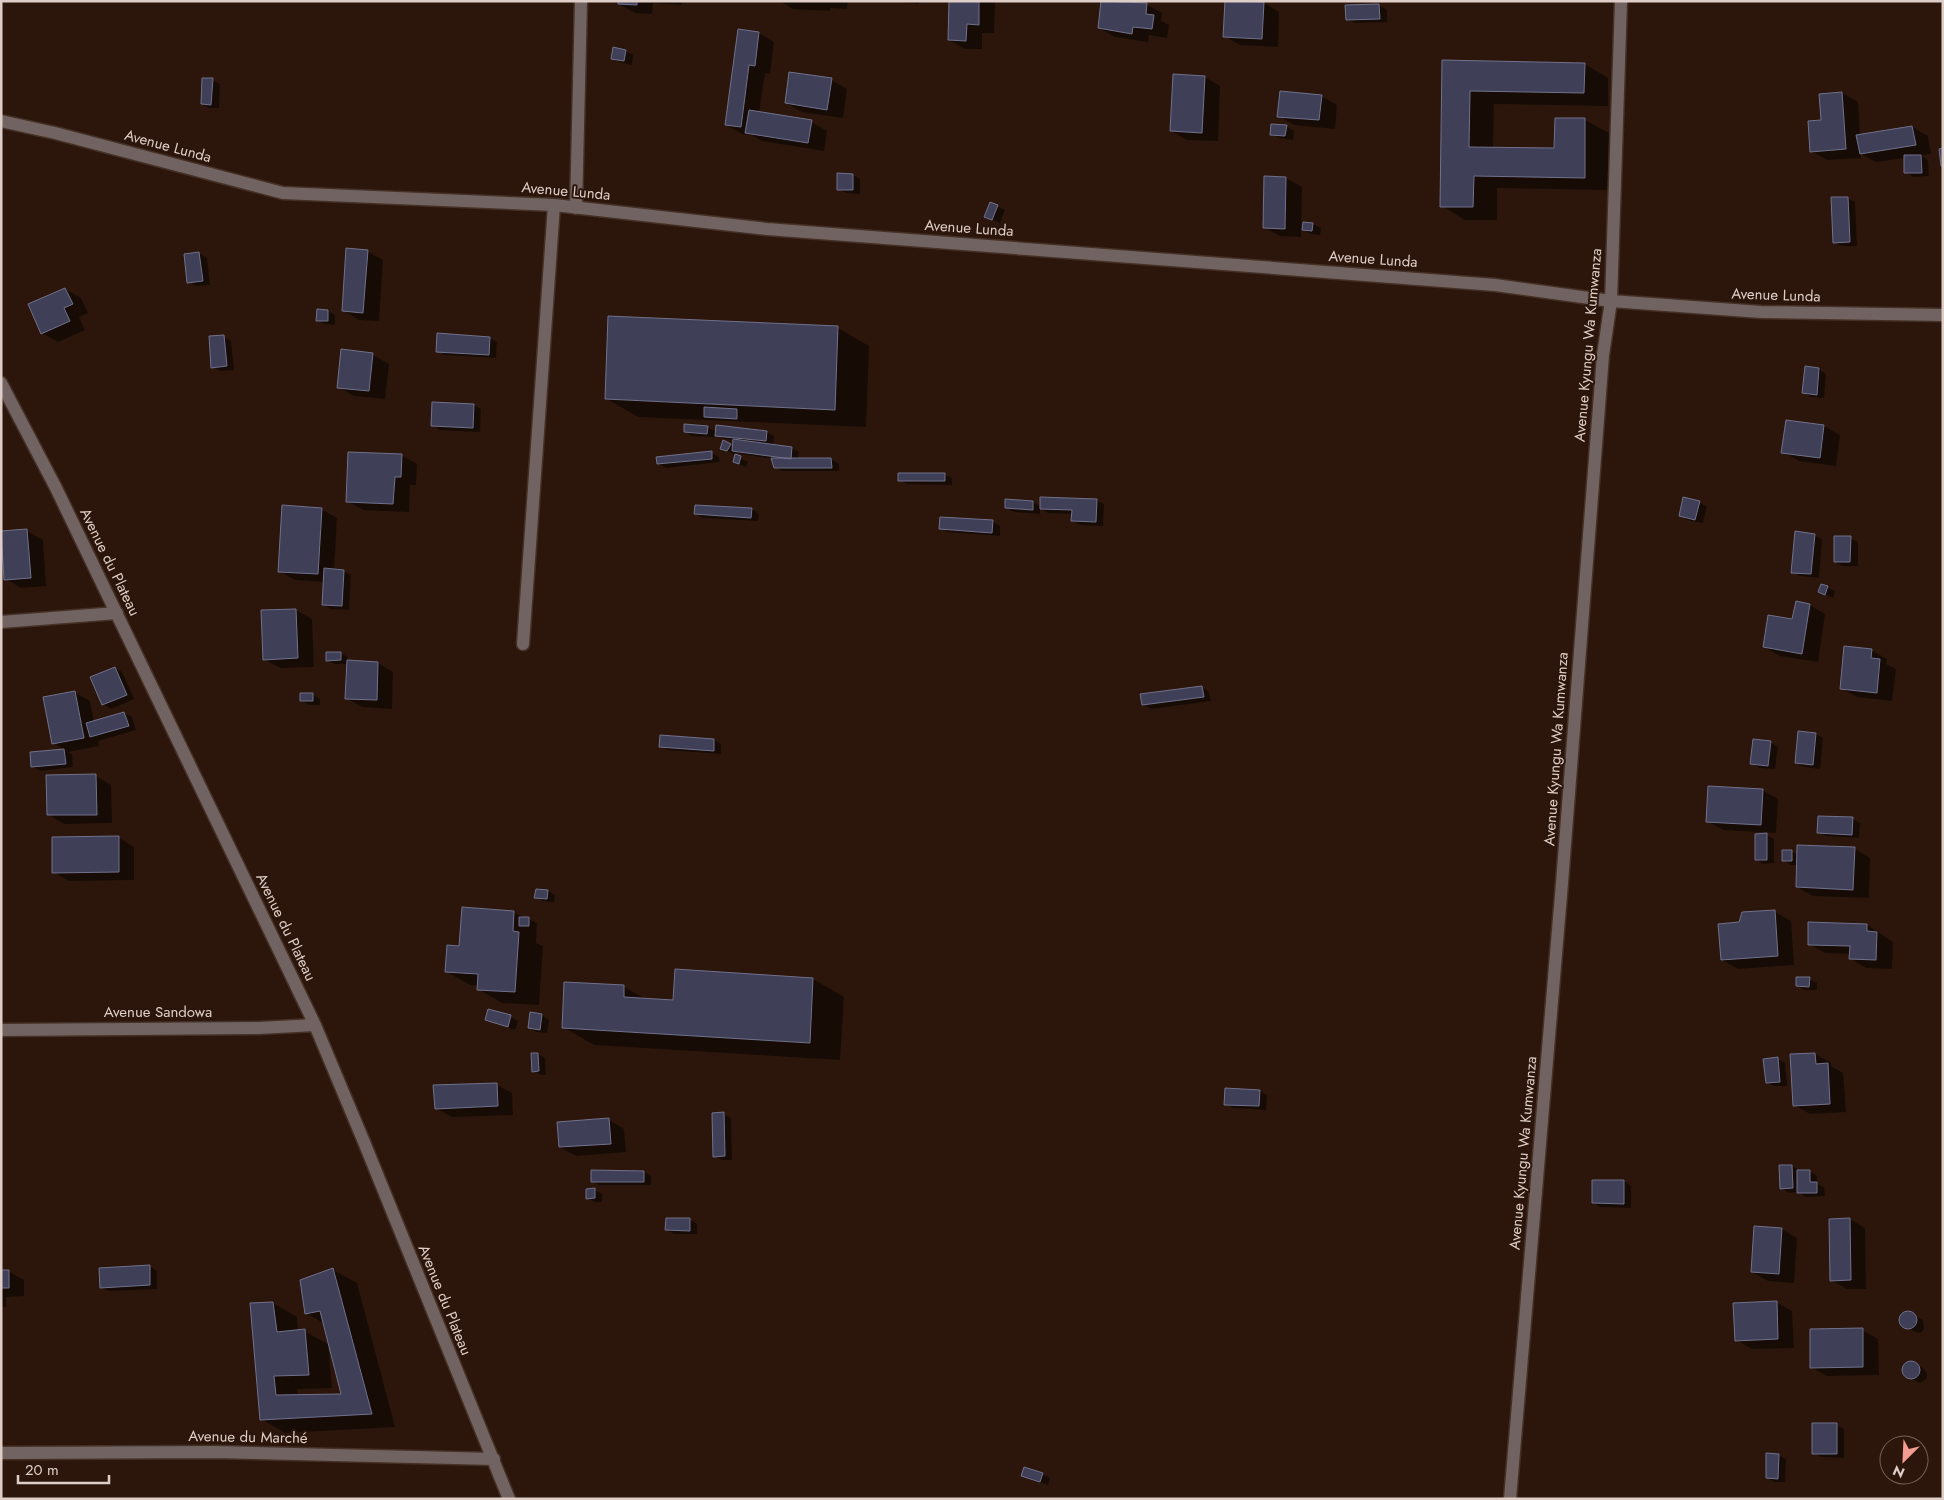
<svg xmlns="http://www.w3.org/2000/svg" width="1944" height="1500" viewBox="0 0 1944 1500" font-family="Jost,sans-serif">
<rect width="100%" height="100%" fill="#2c160b"/>
<!-- shadow -->
<path fill="#0007" d="M616,1h66v4l-29,-2 -1,11 -17,-1 -16,-9v-3z
M780,1h68l-1,8 -17,-1v3l-37,-2z
M896,1h23v3z
M950,1l45,1 -1,31h-12v16h-17l-16,-9z
M1103,1h24l19,3 16,9 -1,8 8,4 -2,13 -18,-3 -1,7 -33,-5 -16,-9z
M1226,1l38,2 15,9 -1,35 -38,-2 -16,-9z
M1379,5l8,5v12l-32,1 -8,-4v-13z
M759,33l15,9 -4,32 -5,-1 -6,40 52,9 16,9 -3,20 -62,-10 -10,-6 -10,-1 -16,-9z
M626,51l7,4 -1,10 -12,-3 -8,-4z
M1444,61l141,3 23,14v28l-114,-2 -1,44 63,1v-30l29,1 24,13 -1,57 -111,-2v32h-32l-23,-14z
M1205,77l15,9 -2,55 -31,-1 -16,-9z
M212,80l8,4 -1,24h-10l-7,-4z
M831,80l16,9 -4,29 -41,-6 -16,-9z
M1842,93l16,9 2,34 52,-9 16,9 3,18 -11,1 8,5 1,16 -16,1 -7,-5 -1,-14 -29,4 -15,-8v4l-34,2 -16,-9 11,-29z
M1321,96l16,9 -2,24 -41,-4 -15,-9z
M1286,126l8,5 -1,9 -14,-2 -8,-4z
M853,175l7,4v15l-14,-1 -8,-4z
M1265,177l21,1 16,9 -1,50 -21,-1 -16,-9z
M1847,198l8,4 2,44h-16l-7,-4z
M997,206l8,4 -5,13 -14,-7z
M1304,223l9,1 8,4 -1,7 -9,-1 -8,-4z
M367,251l16,9 -4,61 -20,-1 -16,-10z
M199,253l8,5 3,27 -14,1 -7,-4z
M65,289l16,9 7,15 -9,4 6,13 -27,12 -16,-9z
M328,311l7,4v10l-10,-1 -8,-4z
M838,328l31,18 -3,81 -228,-10 -31,-18z
M224,337l7,4 3,29 -14,1 -7,-4z
M490,338l7,4 -1,16 -51,-3 -7,-4z
M342,351l31,4 16,9 -4,35 -31,-3 -16,-9z
M1819,369l7,5 -2,24 -13,-1 -8,-5z
M474,405l7,4 -1,23 -40,-2 -7,-4z
M1787,421l37,5 16,9 -4,31 -37,-5 -16,-9z
M707,427l10,5h50l7,4 -1,9 19,3 7,4 -1,8 33,-1 8,5v7h-57l-7,-4 -2,-8 -32,-5 -5,-2 -1,3 -13,-7 8,-3 4,2v-7l-10,-1 -9,-5 -1,3 -22,-1 -7,-5z
M712,453l7,4 1,5 -54,6 -7,-4z
M401,455l16,9 -1,21h-6l-1,27 -46,-2 -16,-9z
M736,456l12,6 -2,5 -12,-5z
M944,474l8,4v7l-45,-1 -8,-4z
M1096,500l8,4 -1,22 -23,-1 -8,-4 1,-7 -25,-1 -8,-5v6l-26,-2 -8,-4 27,-6 8,5z
M1699,502l8,5 -4,16 -16,-3 -7,-5z
M321,509l16,9 -3,52 9,1 8,4 -2,35 -18,-1 -8,-5 1,-22 -29,-2 -16,-9z
M752,509l7,5 -1,7 -55,-3 -8,-4z
M941,518l52,4 7,4v10l-52,-4 -7,-4z
M27,531l16,9 3,46 -25,2 -15,-9z
M1814,535l8,4 -3,39 -19,-2 -7,-4z
M1850,538l8,4v24h-16l-7,-4z
M1822,585l13,6 -2,7 -14,-7z
M1810,605l15,9 -7,48 -38,-6 -16,-9z
M296,610l16,9 2,48 -34,1 -16,-9 -2,-48z
M1871,650l16,9 -1,5 10,5 -4,32 -35,-4 -16,-9z
M340,653l8,4v5l30,1 15,9 -1,37 -30,-2 -16,-9 2,-34h-13l-8,-4z
M115,668l7,4 12,27 -23,10 -8,-5z
M1202,687l7,5 2,9 -60,8 -8,-5z
M74,692l16,9 4,21 30,-9 8,4 4,13 -38,11 1,5 -31,6 4,2 1,13 -33,4 -7,-5 -2,-13 34,-3 -12,-7z
M312,694l8,5v6h-11l-7,-4z
M1816,734l7,4 -3,31 -16,-2 -8,-4z
M714,740l7,4v10l-53,-4 -8,-4z
M1770,742l8,5 -3,22 -16,-1 -7,-5z
M96,776l15,9 1,38 -48,1 -15,-9z
M1762,790l16,9 -2,34 -53,-3 -16,-9z
M1853,819l7,4 -1,15 -33,-2 -8,-4z
M1766,835l8,4v24l-10,1 -8,-5z
M118,837l16,10v33l-65,1 -16,-9z
M1854,848l16,10 -1,40 -56,-2 -16,-9 1,-22h-7l-8,-5 8,-9 7,4z
M548,891l7,4 -1,7 -11,-1 -7,-4z
M513,912l24,11 -1,20 7,3 -4,59 -37,-2 -24,-14 1,-3 -9,-1 -23,-13 13,-24z
M1775,912l16,9 3,44 -56,4 -16,-9 18,-36z
M1867,925l26,17 -1,27 -26,-1 -15,-9v-5l-26,-1 -16,-9z
M813,979l31,18 -4,63 -246,-15 -31,-18 61,-40 22,12 28,2z
M1809,979l8,4v7h-13l-7,-5z
M489,1010l22,7 7,4 -3,9 -21,-7 -8,-4z
M541,1015l8,5 -2,13 -10,-1 -8,-4z
M538,1054l7,4 1,17h-5l-7,-4z
M1815,1054l16,9v3l12,7 3,39 -36,2 -16,-9z
M1778,1059l7,4 2,23h-13l-7,-4z
M496,1084l16,9 1,22 -61,2 -16,-9z
M1260,1091l7,4 -1,15 -33,-2 -7,-4z
M724,1114l7,4 1,42h-10l-7,-4z
M609,1120l15,9 2,23 -50,4 -16,-9z
M1792,1166l8,5h9l8,5v8l7,3 1,9 -19,1 -8,-5 -9,1 -8,-5z
M644,1172l7,4v9h-52l-7,-4z
M1624,1181l7,5v22l-31,-1 -7,-5z
M594,1190l8,4v8h-7l-8,-4z
M1850,1219l15,9 1,61h-19l-16,-9z
M690,1220l7,4v10h-23l-7,-4z
M1782,1229l15,9 -3,45 -26,-2 -16,-9z
M149,1266l8,5v18l-48,2 -8,-4z
M333,1270l24,13 38,144 -110,6 -24,-14 12,-116 24,14 1,14h6l24,13 4,44 -35,1 1,7 45,-1 -18,-71 -19,-11z
M8,1271l16,9v16l-18,1v10h-5v-35z
M1776,1302l16,9 2,37 -42,1 -16,-9z
M1907,1312l16,8 1,8 -2,4 -4,1 -16,-8 -2,-4 4,-7z
M1862,1330l16,9 1,36 -52,1 -16,-9z
M1914,1362l8,5 5,6v5l-7,5 -12,-6 -5,-6 3,-8z
M1836,1425l8,4v29l-23,-1 -7,-4z
M1778,1455l8,4 -1,23h-11l-7,-5z
M1042,1474l8,4 -2,7 -26,-10z"/>
<!-- building -->
<path fill="#3f3f58" stroke="#70718c" d="M618,1h19v4l-19,-1z
M949,1h30v24l-12,-1 -1,17 -18,-1z
M1101,1l46,2 -1,11 8,1 -2,14 -19,-2 -1,7 -34,-6z
M1225,1l39,1 -2,37 -39,-2z
M1379,4l1,15 -34,1 -1,-15z
M738,29l21,3 -4,34 -6,-1 -8,62 -16,-2z
M613,47l13,3 -2,11 -13,-2z
M1442,60l143,3 -1,30 -114,-2 -1,56 85,1 1,-30h30v60l-111,-2 -1,31h-33z
M789,72l43,6 -5,32 -42,-7z
M1173,74l32,2 -3,57 -32,-2z
M202,78h11l-2,27 -10,-1z
M1280,91l42,4 -3,25 -42,-3z
M1842,92l4,57 -36,3 -2,-31 13,-1 -2,-26z
M749,110l63,10 -4,23 -63,-10z
M1271,124l16,1 -2,11 -15,-1z
M1912,126l4,19 -56,9 -4,-19z
M1943,148v18h-2l-2,-17z
M1904,155h17l1,18h-18z
M837,173l16,1v16h-16z
M1264,176l22,1 -1,52 -22,-1z
M1831,197h17l2,45 -17,1z
M990,202l8,3 -6,15 -8,-3z
M1303,222l10,1 -1,8 -10,-1z
M346,248l22,2 -5,63 -21,-2z
M199,252l4,29 -16,2 -3,-29z
M65,288l8,16 -9,4 6,13 -29,13 -13,-30z
M317,309l11,1v11h-12z
M608,316l230,10 -3,84 -230,-11z
M437,333l53,4 -1,18 -53,-3z
M224,335l3,31 -16,2 -2,-32z
M341,349l32,4 -4,38 -32,-3z
M1805,366l14,2 -2,27 -15,-2z
M432,402l42,2 -1,24 -42,-2z
M704,407l33,2v10l-33,-2z
M1786,420l38,5 -4,33 -39,-5z
M684,424l24,2 -1,8 -23,-2z
M716,425l51,6 -1,10 -51,-5z
M733,439l59,8 -1,12 -59,-8z
M723,440l8,4 -4,7 -7,-2z
M712,451v8l-55,5 -1,-7z
M348,452l54,2 -1,23h-6l-2,27 -47,-2z
M735,454l6,2 -2,8 -6,-2z
M771,458h60l1,10h-58z
M898,473h47v8h-47z
M1040,497l57,2 -1,23 -25,-1 1,-11 -32,-1z
M1683,497l17,4 -5,19 -16,-4z
M1005,499l28,2v9l-28,-2z
M282,505l40,3 -4,66 -40,-2z
M695,505l57,3 -1,10 -57,-4z
M940,517l53,3 -1,13 -53,-4z
M27,529l4,49 -27,2 -3,-49z
M1795,531l20,3 -4,40 -20,-1z
M1834,536h17l-1,26h-16z
M324,568l20,2 -2,36 -20,-1z
M1821,584l7,2 -3,9 -7,-3z
M1796,601l14,3 -8,50 -39,-7 5,-32 24,4z
M296,609l2,49 -35,2 -2,-50z
M1844,646l28,3 -1,9 9,1 -3,34 -37,-4z
M326,652h15v8l-15,1z
M347,660l31,2 -1,38 -32,-1z
M115,667l12,28 -25,10 -12,-28z
M1202,686l2,11 -62,8 -2,-11z
M75,691l9,47 -32,6 -9,-47z
M300,693h13v8h-13z
M124,712l5,14 -39,11 -4,-14z
M1798,731l18,2 -3,32 -18,-2z
M660,735l54,4v12l-55,-4z
M1753,739l18,2 -3,25 -18,-2z
M64,749l2,15 -35,3 -1,-15z
M96,774l1,41h-50l-1,-40z
M1708,786l55,3 -2,36 -55,-3z
M1818,816l35,1 -1,18 -35,-2z
M1767,833v27h-12v-26z
M119,836v36l-67,1v-36z
M1797,845l58,2 -2,43 -57,-3z
M1782,850h10v11h-10z
M536,889l12,1 -1,9 -13,-1z
M462,907l52,4 -1,20 6,1 -4,60 -38,-2 1,-16 -33,-2 2,-27 12,1z
M1775,910l3,46 -57,4 -3,-36 21,-2 3,-10z
M519,917h10v9h-10z
M1808,922l59,2v7l10,1 -1,28 -27,-1 1,-13 -42,-1z
M675,969l138,9 -3,65 -248,-15 2,-46 60,3v12l49,3z
M1796,977h14l-1,10 -13,-1z
M488,1009l23,6 -3,12 -23,-7z
M530,1012l12,2 -2,16 -12,-2z
M531,1053h7l1,18 -7,1z
M1815,1053l1,11 12,-1 2,41 -37,2 -3,-52z
M1778,1057l2,25 -14,1 -3,-24z
M497,1083l1,23 -63,3 -2,-24z
M1225,1088l35,2 -1,16 -35,-1z
M724,1112l1,44 -12,1 -1,-44z
M609,1118l2,26 -52,3 -2,-25z
M1779,1165h13l1,23 -13,1z
M591,1170l53,1v11h-53z
M1797,1170h13v12h7v11h-20z
M1592,1180h32v24l-32,-1z
M595,1188v10l-9,1v-10z
M666,1218h24v13l-25,-1z
M1850,1218l1,62 -21,1 -1,-62z
M1754,1226l28,2 -3,46 -28,-2z
M150,1265v20l-50,3 -1,-20z
M333,1268l39,146 -112,6 -10,-117 23,-1 4,30 28,-3 4,46 -35,1 2,19 65,-1 -21,-83 -15,3 -5,-34z
M1,1270h8v18h-8z
M1777,1301l1,38 -43,2 -2,-38z
M1899 1320a9 9 0 1 1 18 0a9 9 0 1 1-18 0Z
M1863,1328v39l-53,1v-39z
M1902 1370a9 9 0 1 1 18 0a9 9 0 1 1-18 0Z
M1812,1423h25v31h-25z
M1766,1453l13,1 -1,25 -12,-1z
M1024,1467l19,6 -3,9 -19,-6z"/>
<g fill="none" stroke-linecap="round" stroke-linejoin="round">
<!-- minor casing -->
<g stroke="#453025" stroke-width="15">
<path id="minor" d="M1,121l54,12 228,60 271,12 213,24 728,56 116,16 150,11 182,3
M576,208l5,-207
M1,383l55,105 259,537 49,117 145,357
M1,622l116,-9
M523,644l31,-439
M1,1030l258,-2 56,-3
M1,1453l214,-1 279,7
M1510,1499l52,-616 41,-528 8,-54 10,-300"/>
</g>
<!-- minor -->
<use href="#minor" stroke="#716362" stroke-width="12"/>
</g>
<g text-anchor="middle" dominant-baseline="central" stroke-width="4" stroke-linejoin="round" paint-order="stroke">
<!-- street labels -->
<g font-size="15" fill="#decec7" stroke="#2c160b">
<text transform="translate(168 146) rotate(15)">Avenue Lunda</text>
<text transform="translate(566 191) rotate(5)">Avenue Lunda</text>
<text transform="translate(969 228) rotate(4)">Avenue Lunda</text>
<text transform="translate(1373 259) rotate(4)">Avenue Lunda</text>
<text transform="translate(1776 295) rotate(2)">Avenue Lunda</text>
<text transform="translate(1588 345) rotate(-85)">Avenue Kyungu Wa Kumwanza</text>
<text transform="translate(110 562) rotate(64)">Avenue du Plateau</text>
<text transform="translate(1556 749) rotate(-86)">Avenue Kyungu Wa Kumwanza</text>
<text transform="translate(286 927) rotate(64)">Avenue du Plateau</text>
<text x="158" y="1012">Avenue Sandowa</text>
<text transform="translate(1523 1153) rotate(-85)">Avenue Kyungu Wa Kumwanza</text>
<text transform="translate(445 1300) rotate(68)">Avenue du Plateau</text>
<text transform="translate(248 1437) rotate(1)">Avenue du Marché</text>
</g>
</g>
<!-- border -->
<rect width="1944" height="1500" fill="none" stroke="#decec7" stroke-width="5"/>
<!-- north arrow -->
<g transform="translate(1904 1460) rotate(204)"><circle r="24" fill="#2c160b" stroke="#736056"/>
<path d="M0-4L9 19L0 12L-9 19Z" fill="#f59c92"/>
<text y="-8" font-size="14" font-weight="bold" text-anchor="middle" fill="#decec7">N</text>
</g>
<!-- scale -->
<path d="M18 1475v8h91v-8" fill="none" stroke="#decec7" stroke-width="2.5"/>
<text x="25" y="1475" font-size="15" fill="#decec7" stroke="#2c160b" stroke-width="4" paint-order="stroke">20 m</text>
</svg>
